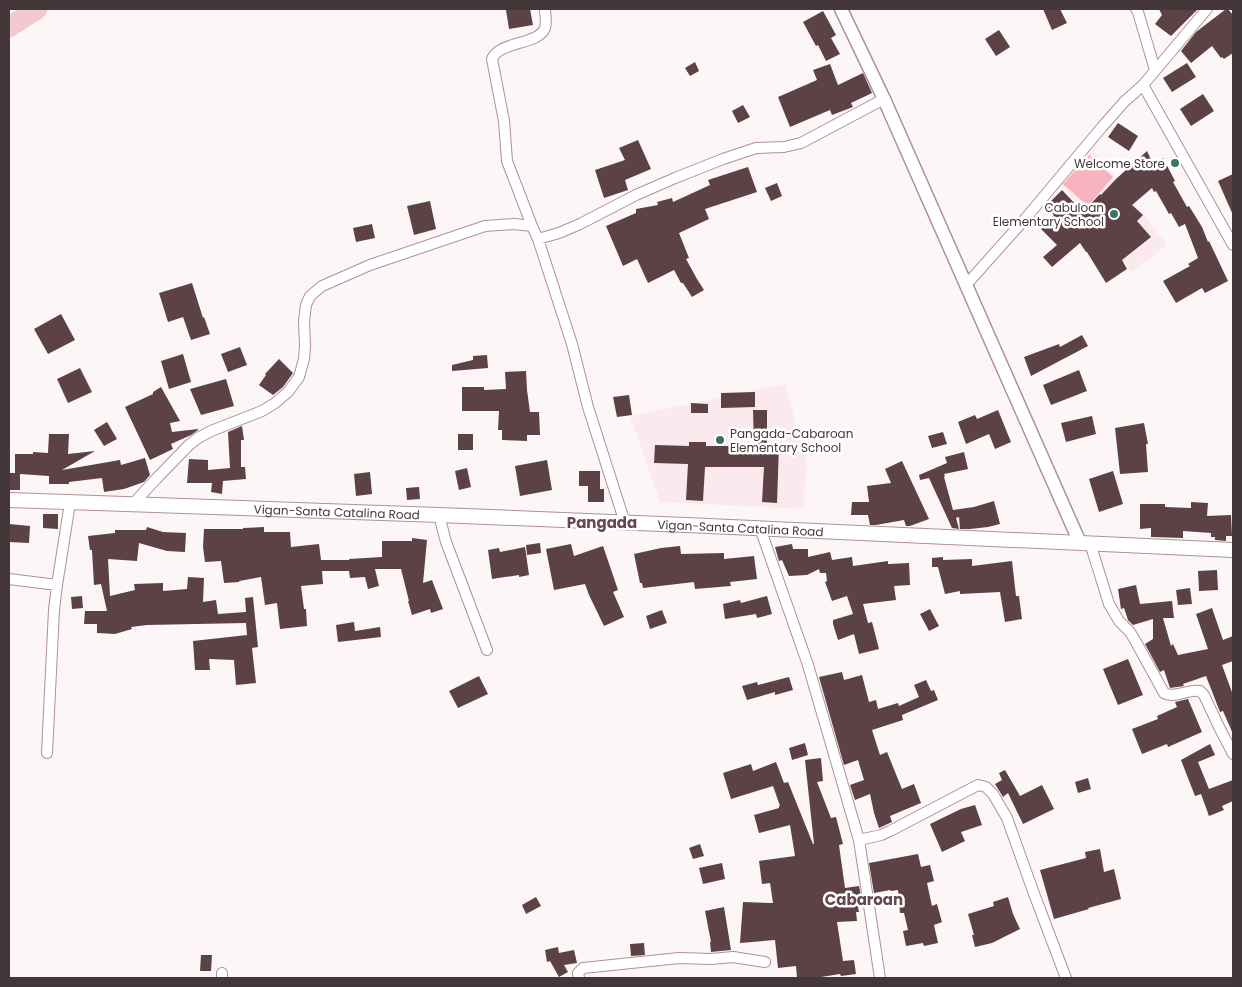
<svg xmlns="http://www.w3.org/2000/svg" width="1242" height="987" viewBox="0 0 1242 987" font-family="Poppins,sans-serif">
<rect width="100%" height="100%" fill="#fdf6f7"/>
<!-- built -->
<path fill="#fbeaed" d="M1093,150l74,95 -35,27 -71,-88z
M785,384l22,79 -4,46 -143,-7 -30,-86z"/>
<!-- green -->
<path fill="#f8b3c1" d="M1089,155l24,22 -25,29 -25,-22z"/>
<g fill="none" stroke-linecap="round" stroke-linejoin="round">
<!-- river -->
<path stroke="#f3c8d0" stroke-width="21" d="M9,27l28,-18"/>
</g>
<!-- building -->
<path fill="#5c4146" d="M514,9h16l3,16 -24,4 -3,-19z
M1043,9h17l7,14 -15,7z
M1159,9h39l-27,27 -16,-12 7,-9z
M1226,9h2l5,6v38l-9,6 -2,-2 -1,1 -9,-12 -21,17 -10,-12 15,-19z
M823,11l13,24 -5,3 9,16 -14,7 -8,-16 -2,1 -13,-24z
M999,30l11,17 -14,9 -11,-17z
M695,62l4,9 -9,5 -5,-8z
M1187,63l9,14 -24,15 -9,-14z
M830,64l8,21 25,-12 9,20 -21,10 2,4 -21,8 -2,-5 -40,17 -12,-30 39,-17 -4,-10z
M1203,94l11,17 -23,15 -11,-17z
M743,105l7,12 -12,6 -6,-12z
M1118,123l20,13 -9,15 -21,-14z
M638,140l13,29 -26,11 3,10 -24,8 -9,-28 30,-10 -6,-12z
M1147,151l6,13 10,-6 12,23 -2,1 14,25 2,-1 13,21 6,15 1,-1 19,40 -23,12 -3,-5 -26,15 -13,-22 27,-15 -2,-2 10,-6 -13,-34 -6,3 -8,-14 -2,1 -13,-23 -2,1 -2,-4 -20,17 11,10 -6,6 14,16 -29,23 5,9 -21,14 -19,-31h-1l-6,-9 -28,24 -9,-10 14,-12 -16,-16 13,-14 -9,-8 17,-17 21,22 17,-18 1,1 15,-16z
M748,167l9,25 -52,17 4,10 -30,14 10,25 -3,1 11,20 7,11 -12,7 -9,-14h-2l-7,-13 -26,13 -11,-24 -14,7 -17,-40 30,-13v-4l22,-4 -1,-3 15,-4 1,4 37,-17 -2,-5z
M1233,174v41l-15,-34z
M777,183l5,13 -11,5 -6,-13z
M430,201l6,28 -22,6 -7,-29z
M372,224l3,14 -19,4 -3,-14z
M192,283l11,35 1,-1 6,17 -19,6 -8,-23 -15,5 -9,-29z
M61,314l14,26 -27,14 -14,-25z
M1082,335l6,11 -57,30 -7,-19 35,-13 1,3z
M240,347l7,18 -19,7 -7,-18z
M183,354l8,28 -22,7 -8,-28z
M487,355l1,13 -36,3v-6l21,-5v-4z
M279,359l14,14 -10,14 -10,8 -14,-10 7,-10 -1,-1z
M80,368l12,24 -24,11 -11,-24z
M1079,370l8,21 -36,14 -8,-20z
M526,371l1,19 3,22h9l1,23h-13v6l-25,-1v-10h-4l1,-19h-37v-24h22v3l22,-1 -1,-17z
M226,379l8,27 -33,9 -11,-26z
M161,387l19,34 -10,2 2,9 26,-3v1l-7,5 -20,9 2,5 -23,11 -25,-53 28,-13v-2z
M755,392v15l-34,1v-15z
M629,395l3,20 -15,2 -4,-20z
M691,403l17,1v9h-17z
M753,410h14v35l12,1 -2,57 -15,-1 2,-35h-59l-2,34 -17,-1 2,-36 -34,-1 1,-18 34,1v-4h17v4h48z
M998,410l13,32 -16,7 -6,-15 -23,10 -8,-22 17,-7 2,4z
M1092,416l4,18 -30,8 -5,-19z
M107,422l10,17 -13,7 -10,-16z
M1144,423l4,21h-2l2,28 -28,2 -5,-46z
M242,426l2,14h-3v27h4l1,12 -23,2 -1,13 -11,-2 1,-9h-25l2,-24 19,1v10l22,-2 -2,-36z
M943,432l4,12 -15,4 -4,-12z
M49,434h20l-1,20 27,-3 -33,19 58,-10 1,5 24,-7 5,17 -6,7 -20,7 -20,3 -2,-14 -33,4v2h-20v-8l-29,-2v16h-11v-17h6v-19h18v-2l15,1z
M458,434h15v16h-15z
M964,452l4,17 -24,5 1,2 -1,1 9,33 21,-3 20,-6 6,23 -12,3 -18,2h-10l-1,-12 -3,1 3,11 -7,-1 -23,-50 -9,2 -1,-5 28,-12 -2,-6z
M547,460l5,30 -32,6 -5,-30z
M902,461l27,58 -19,7h-4l-2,-6 -28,5h-6l-2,-10h-17l1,-13h17l-2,-16 24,-3 -6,-14z
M467,468l4,19 -12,3 -4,-19z
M579,471h21v18h4v13h-16v-16h-9z
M1113,471l10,33 -24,8 -10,-33z
M370,472l2,22 -16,2 -2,-22z
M419,487l1,12 -13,1 -1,-12z
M1191,502l17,1 -1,13 24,-1 1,21h-6v5l-11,-1v-3h-4v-4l-28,-2v7l-32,-1v-9l-11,1v-25h25v3l26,1z
M43,514h15v15l-15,-1z
M9,524l21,2 -1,17 -20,-1z
M147,527l16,5 23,1 -1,19 -18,-1 -28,-8 -2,18 -29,-2 2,37 25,-6 -1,-6 29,-1v8l24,-2 1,-12 16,1 -1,24 13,-2 2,14 28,-2 -1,-14 8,-1 5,50 -6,1 4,35 -20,2 -2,-25 -25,-1 1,11h-15l-2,-29 54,-6 -1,-12 -99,2 -16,2 1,2 -17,5 -18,-1v-9h-13l1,-13h22l-6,-27 -7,1 -2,-35h-2l-2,-14 27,-3v-3h31z
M264,527v5h26l1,15 28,-3 2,16h28v-1l33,-2v-16h30v-3l15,2 -4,43 9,-3 11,29 -12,4 -1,-4 -18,6 -4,-14h1l-8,-32h-26l4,17 -11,3 -3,-12 -15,1 -1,-7h-27l1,13 -22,2 3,23h2l1,17 -27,3 -3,-26 -12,2 -4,-28 -22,4v1l-15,1 -3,-22 -16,1 -2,-15 1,-18h39v-1z
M540,543l1,10 -14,2 -1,-10z
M571,544l3,12 29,-10 15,44 -5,2 11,25 -20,9 -15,-31 -4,-11 -31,6 -8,-41z
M792,544l1,5h15v8l22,-5 2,8 20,-3 1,9 35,-5v3l21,-1 1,22 -16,1 2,14 -33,4 5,19 4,-1 7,27 -20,5 -5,-20 -16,6 -5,-16v-4l20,-6 -6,-18 -15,5 -7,-19 2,-1 -1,-8h-6l-1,-4 -12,6 -18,1 -7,-16 -3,1 -4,-14z
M680,546l1,8 43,-1v6l30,-3 3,23 -27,3 1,4 -36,3 -1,-7 -51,6 -1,-5h-2l-6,-29 27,-6z
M525,547l4,28 -10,2v-2l-27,4 -4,-29 11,-2 1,4z
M943,557v3l29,-1v7l40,-5 4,35h3l3,23 -17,3 -5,-30 -40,2v-3l-15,3 -7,-27h-6v-9z
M1217,570l1,20 -19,1 -1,-20z
M1136,585l4,19 32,-3 2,17h-11l8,28 2,-2 5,11 30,-6 -12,-35 16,-6 11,32 10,-4v25l-11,4 11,30v39l-10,-23 -3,1 -14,-36 -23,8 1,2 -14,2 -6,-18 -4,2 -15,-28 8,-5v-20l-20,6 -5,-5 -4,-12 -3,1 -3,-20z
M1190,588l2,16 -14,1 -2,-15z
M82,596l1,12 -11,1 -1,-12z
M767,596l5,18 -15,4 -1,-4 -31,5 -2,-15 17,-4 1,3z
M930,609l9,17 -10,5 -9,-17z
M662,610l5,13 -17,6 -4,-13z
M354,622l1,9 25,-4 1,10 -43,5 -2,-17z
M1128,659l15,36 -25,10 -15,-36z
M842,672l2,8 18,-5 7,27 7,-2 2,9 20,-6 1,3 20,-9 -5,-12 12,-5 5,11 3,-1 4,10 -36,15 1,5 -31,10 8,25 7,-3 15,37 12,-5 7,19 -31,13 2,6 -13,6 -5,-15 -4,-19 -15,6 -5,-15 14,-5 -6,-20 -14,5 -25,-88z
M479,676l9,18 -30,14 -9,-17z
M789,677l4,13 -18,5v-3l-28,8 -5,-14 15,-4 1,3z
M1188,699l14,33 -34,15 -1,-3 -25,10 -10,-25 26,-10 -1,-3 20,-9 -2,-5z
M805,743l3,12 -16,5 -3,-12z
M1210,744l5,11 -17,7 11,27 24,-9v21l-11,5 2,4 -15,6 -8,-22 -6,2 -14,-36z
M821,758l2,23 -6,1 14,36 5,-1 7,27 -4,1 6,43 14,-2 2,10 -5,1 3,15h-3l1,9 -20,1 6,39 11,-1 2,14 -15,2 -1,-2 -25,4v-1l-18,1 -1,-12 -18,2 -3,-28 -35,3 3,-41 30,1 -3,-20 -8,1 -3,-23 36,-5 -5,-31 -31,8 -5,-18 25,-7v-2h1l-7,-20 -42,13 -8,-26 28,-9 2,7 23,-9 8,21 4,-1 25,62h1l-9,-84z
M1005,770l15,26 22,-11 12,24 -31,15 -15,-31 -5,4 -8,-13 7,-4 -3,-7z
M1088,778l3,11 -13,4 -3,-11z
M975,805l7,20 -21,7 4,9 -23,11 -12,-28 31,-15z
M700,844l4,12 -11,3 -4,-11z
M1100,849l4,23 10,-3 7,30 -33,9 1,1 -35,10 -14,-49 46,-12 -1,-6z
M918,854l3,13 9,-2 4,16 -7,2 5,23 5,-2 5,18 -8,3 4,18 -14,3 -1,-3 -17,3 -3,-15 5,-1 -4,-17h-4l-2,-23 -7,1 -1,-1 -16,3 -5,-30z
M722,863l3,16 -22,5 -4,-16z
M536,897l5,9 -15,8 -4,-9z
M1008,897l5,17 7,15 -28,14 -17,4 -3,-12h2l-6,-21 26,-8 -1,-4z
M724,907l7,43 -20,2 -1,-10h1l-6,-31z
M644,943l1,12 -14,1 -1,-12z
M558,947l1,6 15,-3 3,13 -13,2 4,7 -9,5 -9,-16 -3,1 -2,-12z
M201,955h11l-1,16h-11z"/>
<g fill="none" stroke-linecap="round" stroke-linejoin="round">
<!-- minor casing -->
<g stroke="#af9096" stroke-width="12">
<path id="minor" d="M545,9c0,6 2,13 0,19 -6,17 -46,13 -53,31l12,62 3,40 25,65 6,13 34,105 16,63 37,116
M1136,9l2,3 17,58
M1143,85l90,160
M538,239l21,-6 21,-9 56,-29 39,-17 48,-19 33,-11 28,-1 17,-4 83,-44
M966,285l59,-66 77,-92 22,-25 19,-17 64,-76
M133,504l23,-25 33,-34 9,-7 13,-7 51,-20 13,-8 13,-11 11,-15 5,-18 1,-13 -1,-25 2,-16 4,-9 12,-10 48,-21 115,-39 29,-2 18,2
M439,515l7,27 41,108
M760,528l48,137 51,175 21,138
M1090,543l19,61 10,17 11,11 6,10 28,51c10,6 24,-4 36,-2l4,4 15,32 14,27
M9,579l48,6
M47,753l7,-143 3,-25 13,-82
M859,840l22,-5 9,-4 88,-46 8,2 7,7 14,24 26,73 33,87
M222,978v-5
M579,978l-1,-5 5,-5 96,-10 32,1 22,-2 32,5"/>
</g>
<!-- tertiary casing -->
<g stroke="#af9096" stroke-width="15">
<path id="tertiary" d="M841,9l43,90 196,444"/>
</g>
<!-- secondary casing -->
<g stroke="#af9096" stroke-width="16">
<g id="secondary">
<path id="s1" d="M9,500l430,15 247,10 547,25"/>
</g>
</g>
<!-- minor -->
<use href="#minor" stroke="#fff" stroke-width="10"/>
<!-- tertiary -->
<use href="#tertiary" stroke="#fff" stroke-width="12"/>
<!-- secondary -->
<use href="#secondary" stroke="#fff" stroke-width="14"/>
</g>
<!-- markers -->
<g fill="#397662" stroke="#fff" stroke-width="2">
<circle cx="1175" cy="163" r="5"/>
<circle cx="1114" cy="214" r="5"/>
<circle cx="720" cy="440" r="5"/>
</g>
<g text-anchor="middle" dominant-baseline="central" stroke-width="5" stroke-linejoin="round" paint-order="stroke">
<!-- poi labels -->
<g font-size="12" fill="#443739" stroke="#fff" text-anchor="end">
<text x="1165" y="163">Welcome Store</text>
<text x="1104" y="207">Cabuloan<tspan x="1104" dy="14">Elementary School</tspan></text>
<text x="730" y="433" text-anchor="start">Pangada-Cabaroan<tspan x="730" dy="14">Elementary School</tspan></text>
</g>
<!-- street labels -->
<g font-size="12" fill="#443739" stroke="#fff">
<text stroke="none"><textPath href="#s1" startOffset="328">Vigan-Santa Catalina Road</textPath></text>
<text stroke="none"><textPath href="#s1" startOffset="732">Vigan-Santa Catalina Road</textPath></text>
</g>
<!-- quarter labels -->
<g font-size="15" font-weight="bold" fill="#64494e" stroke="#fff">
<text x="602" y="522">Pangada</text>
<text x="864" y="899">Cabaroan</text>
</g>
</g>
<!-- border -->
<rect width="1242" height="987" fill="none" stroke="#443739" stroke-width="20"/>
</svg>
